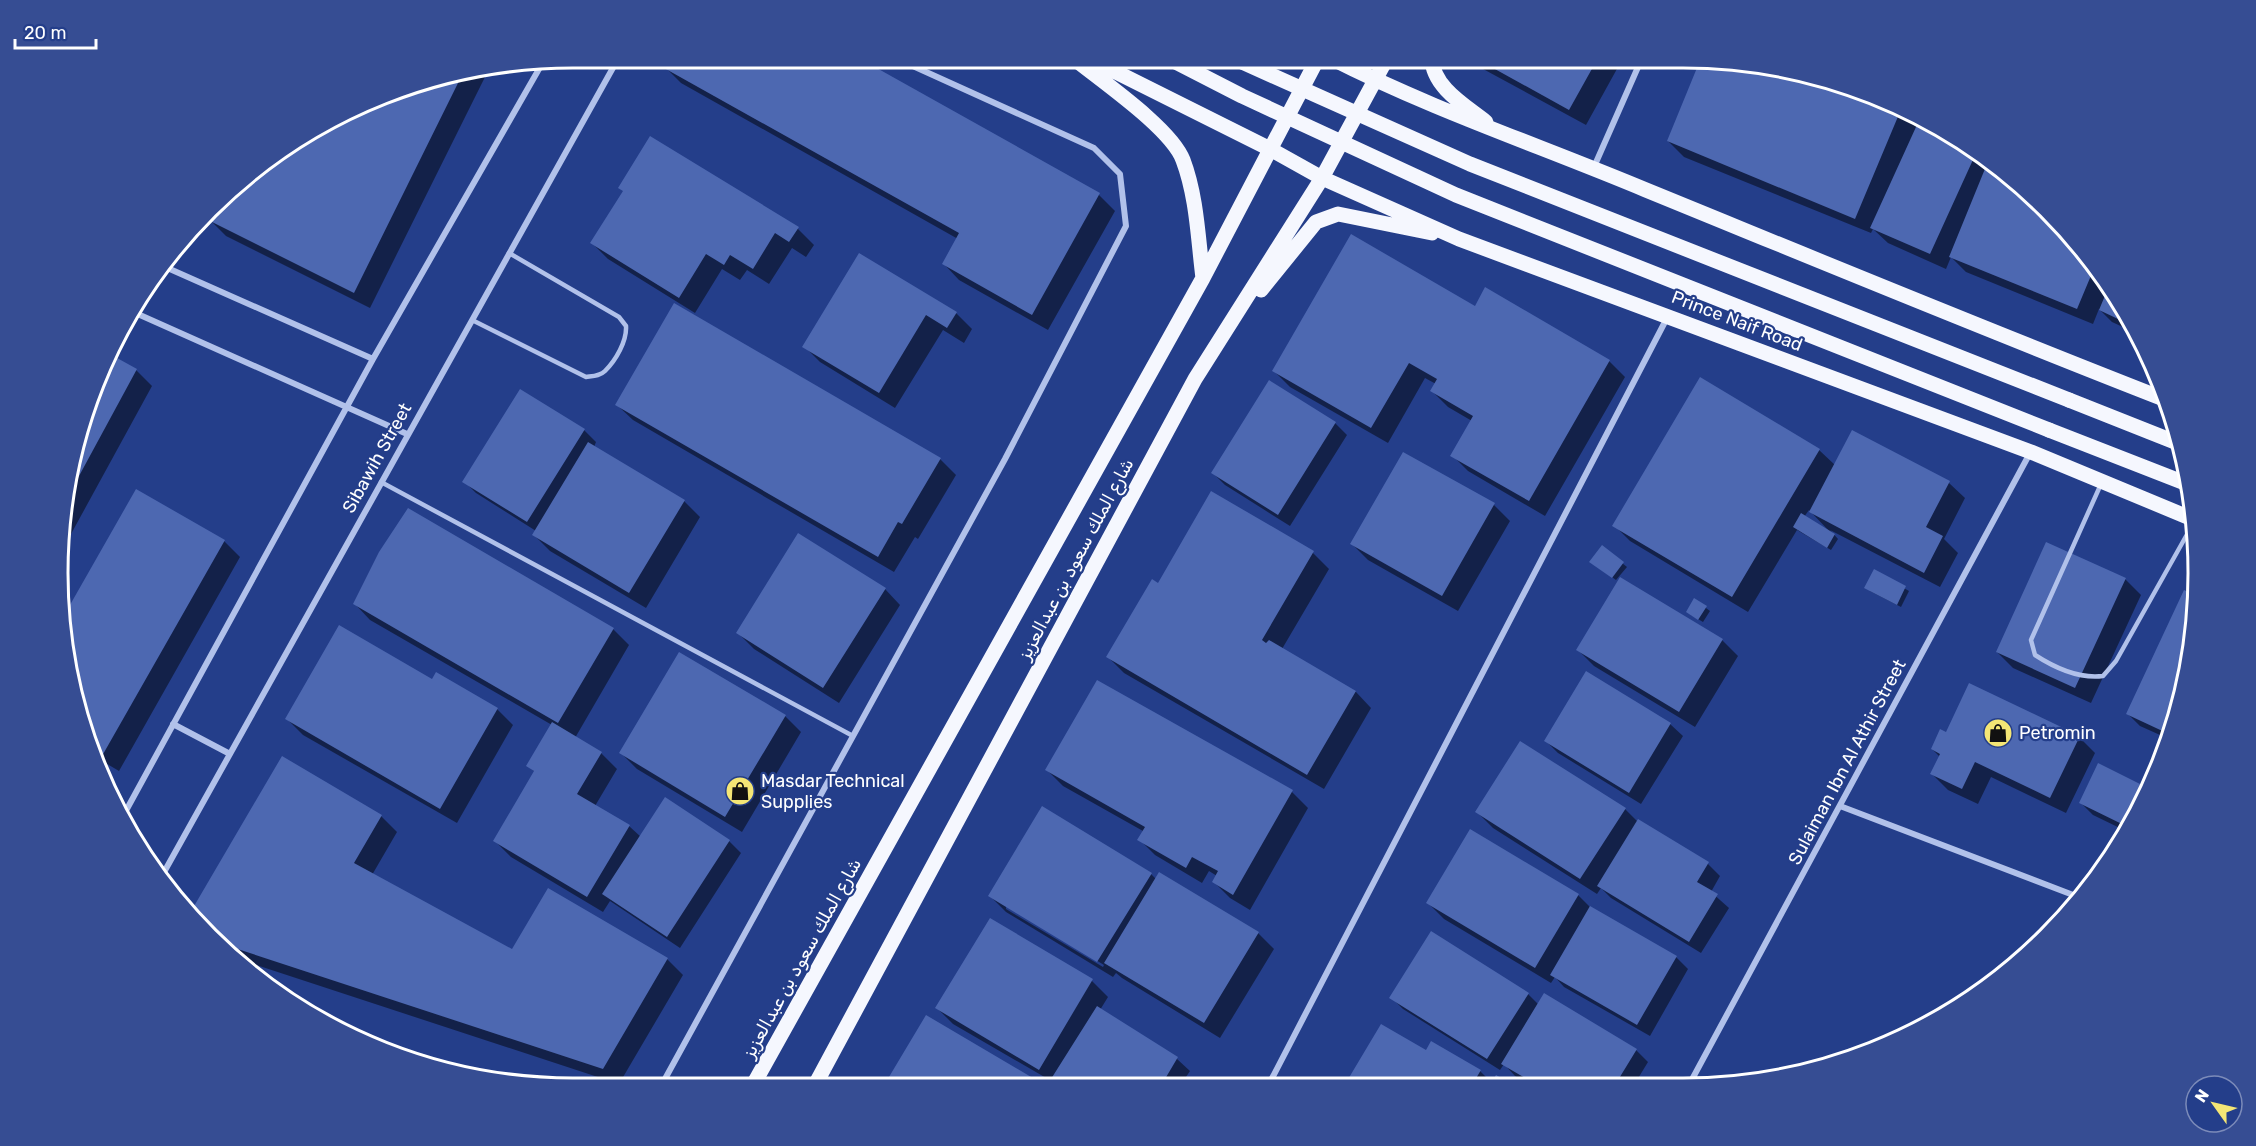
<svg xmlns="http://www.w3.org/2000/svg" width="2256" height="1146" viewBox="0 0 2256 1146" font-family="Rubik,'Noto Sans Arabic',sans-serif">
<rect width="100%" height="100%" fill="#243e8a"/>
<!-- shadow -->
<path fill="#0007" fill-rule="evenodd" d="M854,57l245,138 16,16 -67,119 -89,-50 -15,-16 14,-25 -277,-156 -16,-16z
M1468,58h155l-37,67 -114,-62z
M488,71l-118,237 -144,-72 -16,-16 4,-8 45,-48 148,-80z
M1816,74l95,36 86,53 74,70 59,82 8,19 -26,-12 -13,-13 -6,15 -127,-52 -15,-15 -5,12 -58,-26 -15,-14 -2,4 -187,-76 -16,-16z
M624,192l174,37 16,16 -8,12 -14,-9 -23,36 -22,-14 -7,10 -18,-11 -27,44 -87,-54 -16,-16z
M860,255l96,58 16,16 -8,14 -21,-13 -48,78 -75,-46 -16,-16z
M1476,308l133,53 16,16 -80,139 -77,-45 -16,-16 20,-34 -24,-14 -16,-16 4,-7 -11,-6 -37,65 -98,-56 -16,-16z
M136,370l16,16 -87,159 2,-73 29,-97z
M1270,382l65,41 12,12 -57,91 -65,-41 -12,-12z
M521,391l63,39 12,12 -2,5 90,54 16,16 -54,91 -96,-57 -16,-16 2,-4 -60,-38 -12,-12z
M617,405l323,54 16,16 -38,64 -3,-2 -21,35 -261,-152z
M1852,432l97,51 16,15 -21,41 14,14 -18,34 -110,-57 8,9 -7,11 -34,-20 -49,82 -118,-71 -16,-16 205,-75 16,15zM1809,510l20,21 -25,-14z
M1212,493l101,60 16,16 -47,80 74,43 15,16 -47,81 -200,-116 -16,-16 50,-72z
M1494,505l16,16 -52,90 -90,-51 -16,-16z
M224,541l16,16 -121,214 -22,-13 -36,-118z
M1602,547l25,20 -11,13 -21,-15z
M1874,571l35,20 -8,16 -31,-16z
M2125,579l16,16 -50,108 -78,-35 -16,-16z
M885,589l15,16 -61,98 -85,-54 -16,-16z
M1695,600l15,11 -7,11 -12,-7z
M355,604l258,25 16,16 -54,93 26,15 16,16 -22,37 34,20 12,11 88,4 12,12 -61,95 -70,-47 -7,11 -92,-55 -16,-16 40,-69 -7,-6 24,-41 -182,-105z
M1722,640l16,16 -43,71 -101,-61 -16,-16z
M1587,673l83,51 13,12 -42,68 -83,-51 -12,-12z
M433,681l64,28 16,16 -56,98 -154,-88 -16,-16z
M2182,706l-13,33 -29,-13 -12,-12z
M785,716l16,16 -59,100 -105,-63 -16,-16z
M1946,734l133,3 16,16 -29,60 -75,-36 -13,27 -30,-14 -16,-16 8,-17 -8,-8z
M2099,765l51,25 -4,11 -20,30 -33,-16 -12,-12z
M1047,770l245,22 16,16 -58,102 -20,-12 -16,-16 3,-6 -8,-5 -7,12 -47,-28 -16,-16 4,-8 -80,-45z
M1625,809l13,13 70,42 12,12 -9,16 18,16 -28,45 -90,-55 -10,-10 -4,6 -104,-66 -16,-16z
M381,816l16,16 -25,43 140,76 155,8 16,16 -64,109 -381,-125 -30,-21z
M1151,874l5,5 102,54 16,16 -54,89 -98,-60 -6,-5 -3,4 -107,-65 -16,-16zM1006,905l98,60 -1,2 -97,-58z
M1578,895l15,15 83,47 12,12 -38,67 -86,-49 -9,-10 -4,6 -107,-64 -16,-16z
M990,920l102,61 16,16 -8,13 77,49 13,12 -10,15h-120l-107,-62 -16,-16z
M1528,994l11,11 97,45 12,12 -14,23h-103l-16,-9 -11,-12 -4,6 -97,-61 -12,-12z
M1427,1052l53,19 13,13 3,-7 14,8 -164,1z"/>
<!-- building -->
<path fill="#4d68b1" d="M670,57h187l243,136 -68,122 -90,-51 17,-31 -295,-165z
M1475,58h123l-29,52z
M1701,58h15l100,16 86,33 -47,112 -188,-78z
M462,75l-108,218 -146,-73 51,-56 148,-80z
M1921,116l56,35 -47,103 -60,-26z
M650,136l149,91 -10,15 -14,-9 -22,36 -23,-14 -6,10 -18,-11 -27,44 -89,-55 33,-52 -5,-3z
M1989,159l8,4 74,70 24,33 -18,43 -128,-52z
M1351,234l124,72 10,-19 125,73 -81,141 -79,-45 23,-40 -43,-25 7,-12 -28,-16 -38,65 -99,-57z
M859,253l98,59 -10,16 -21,-13 -47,78 -77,-46z
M2109,286l21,29 5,12 -36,-17z
M674,303l267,155 -39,66 -4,-2 -20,35 -263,-152z
M108,353l29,16 -71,131 1,-28 29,-97z
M1700,377l120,72 -88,148 -120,-71z
M1269,380l67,42 -58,93 -67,-42z
M520,389l65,40 -58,93 -65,-40z
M1852,430l98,51 -24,46 17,9 -19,37 -115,-61z
M588,442l97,58 -56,93 -97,-58z
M1403,452l92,51 -53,93 -92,-52z
M136,489l89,51 -123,216 -7,-4 -34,-112 1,-21z
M1211,491l103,60 -52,89 4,3 3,-3 87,51 -49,84 -201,-118 46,-78 6,4z
M408,508l206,120 -56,95 -205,-119 26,-52z
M1801,513l34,21 -8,14 -34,-21z
M798,533l88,55 -63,100 -87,-55z
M2046,542l80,36 -51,110 -79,-36z
M1602,545l22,17 -12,16 -23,-16z
M1874,569l32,17 -9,19 -33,-17z
M1620,577l103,62 -44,73 -103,-62z
M2184,590l14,7v9l-16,100 -11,29 -45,-21z
M1694,598l13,8 -9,14 -12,-8z
M339,625l93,54 4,-7 62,36 -58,101 -155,-90z
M679,652l107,63 -61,102 -106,-64z
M1586,671l85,52 -42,70 -85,-52z
M1097,680l196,110 -60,105 -21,-13 6,-11 -26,-14 -6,11 -49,-28 8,-13 -100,-57z
M1969,683l111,53 -30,62 -75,-36 -13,27 -32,-15 10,-20 -9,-5 9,-20 6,3z
M552,722l50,30 -25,42 53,31 -43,72 -94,-56 41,-70 -8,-5z
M1520,741l106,67 -46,71 -105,-67z
M282,756l100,59 -28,48 158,86 36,-61 120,70 -65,111 -390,-128 -5,-3 -18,-25z
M2098,763l52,26 -4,12 -18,26 -49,-24z
M665,797l65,43 -63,97 -65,-43z
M1042,806l110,67 -55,89 -109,-66z
M1638,819l71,43 -12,20 21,12 -29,48 -92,-56z
M1470,829l109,65 -44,74 -109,-65z
M1159,872l100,60 -55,91 -100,-60z
M1590,906l87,50 -40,69 -87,-50z
M990,918l103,61 -54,91 -104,-62z
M1431,931l98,62 -42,66 -98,-61z
M1544,993l93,56 -22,36h-78l-36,-21z
M1097,1006l81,51 -13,22 8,5 -2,2h-108l-12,-7z
M926,1015l122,72h-165z
M1381,1024l45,26 5,-9 50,29 -9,15 -128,1z
M1496,1075l17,10h-23z"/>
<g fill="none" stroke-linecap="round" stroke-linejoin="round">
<!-- lane -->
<path stroke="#b1c1ea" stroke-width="4.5" d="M472,320l114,57c7,-1 14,-1 19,-6 11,-11 22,-30 21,-45l-7,-9 -110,-64
M381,482l472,254
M2101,484l-70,156 4,15c20,13 44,24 68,21l13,-15 78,-139"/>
<!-- street -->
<path stroke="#b1c1ea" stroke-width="6" d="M1594,167l48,-109
M163,266l210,93
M131,311l276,123
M173,724l57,30
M1840,806l241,92
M122,818l251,-459 170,-297
M163,874l456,-817
M1689,1085l341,-632
M1268,1086l400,-770
M660,1088l345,-629 121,-233 -6,-52 -26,-26 -201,-91"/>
<!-- primary -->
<path stroke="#f5f7fe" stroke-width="15" d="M1072,57c28,23 99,71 111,103 14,37 15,79 20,118
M1086,57l184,92 52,29 137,61 572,213 164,68
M1331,58c102,52 210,88 315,132 174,71 348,143 523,211
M1432,58c0,29 34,48 54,64
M1261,290l55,-68 22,-8 94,19
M2069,400l111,44
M2049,430l141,55
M752,1087l451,-809 115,-220
M814,1087l381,-708 127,-201 65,-120"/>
<!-- primary-bridge -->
<path stroke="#f5f7fe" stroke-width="15" d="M1168,58l74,38 214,99 593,235
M1233,58l237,106 599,236"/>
</g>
<!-- icons -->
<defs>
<g id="shop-disc" transform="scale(1.5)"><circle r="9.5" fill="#f4e675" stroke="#243e8a"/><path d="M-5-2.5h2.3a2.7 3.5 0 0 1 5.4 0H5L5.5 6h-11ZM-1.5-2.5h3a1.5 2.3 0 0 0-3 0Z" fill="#111"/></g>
</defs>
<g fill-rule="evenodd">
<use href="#shop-disc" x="1998" y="733"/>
<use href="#shop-disc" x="740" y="791"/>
</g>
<g text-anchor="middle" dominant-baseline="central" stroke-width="4.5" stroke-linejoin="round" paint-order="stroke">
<!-- street labels -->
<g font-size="18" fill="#fff" stroke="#243e8a">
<text transform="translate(1737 321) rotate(21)">Prince Naif Road</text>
<text transform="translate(377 458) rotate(-61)">Sibawih Street</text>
<text transform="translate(1076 559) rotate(-62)">شارع الملك سعود بن عبدالعزيز</text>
<text transform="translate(1847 762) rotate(-62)">Sulaiman Ibn Al Athir Street</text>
<text transform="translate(802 958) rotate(-61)">شارع الملك سعود بن عبدالعزيز</text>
</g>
<!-- poi labels -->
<g font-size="18" fill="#fff" stroke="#243e8a" text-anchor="start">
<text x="2019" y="733">Petromin</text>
<text x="761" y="781">Masdar Technical<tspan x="761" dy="21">Supplies</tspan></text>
</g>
</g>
<!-- crop -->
<path d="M0 0H2256V1146H0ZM573 68H1683A505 505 0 0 1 2188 573V573A505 505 0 0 1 1683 1078H573A505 505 0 0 1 68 573V573A505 505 0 0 1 573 68Z" fill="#364d93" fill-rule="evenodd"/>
<path fill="none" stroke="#fff" stroke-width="3" d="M573 68H1683A505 505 0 0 1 2188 573V573A505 505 0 0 1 1683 1078H573A505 505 0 0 1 68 573V573A505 505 0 0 1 573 68Z"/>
<!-- north arrow -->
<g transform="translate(2214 1104) rotate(304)"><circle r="28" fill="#243e8a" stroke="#7c8bb9" stroke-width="1.5"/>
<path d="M0-4.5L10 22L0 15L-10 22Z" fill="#f4e675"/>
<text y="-9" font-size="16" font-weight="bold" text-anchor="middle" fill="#ffffff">N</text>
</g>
<!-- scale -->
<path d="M15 39v9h81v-9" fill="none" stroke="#ffffff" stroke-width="3"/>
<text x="24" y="39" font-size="18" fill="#ffffff" stroke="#243e8a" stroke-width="4.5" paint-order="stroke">20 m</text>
</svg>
